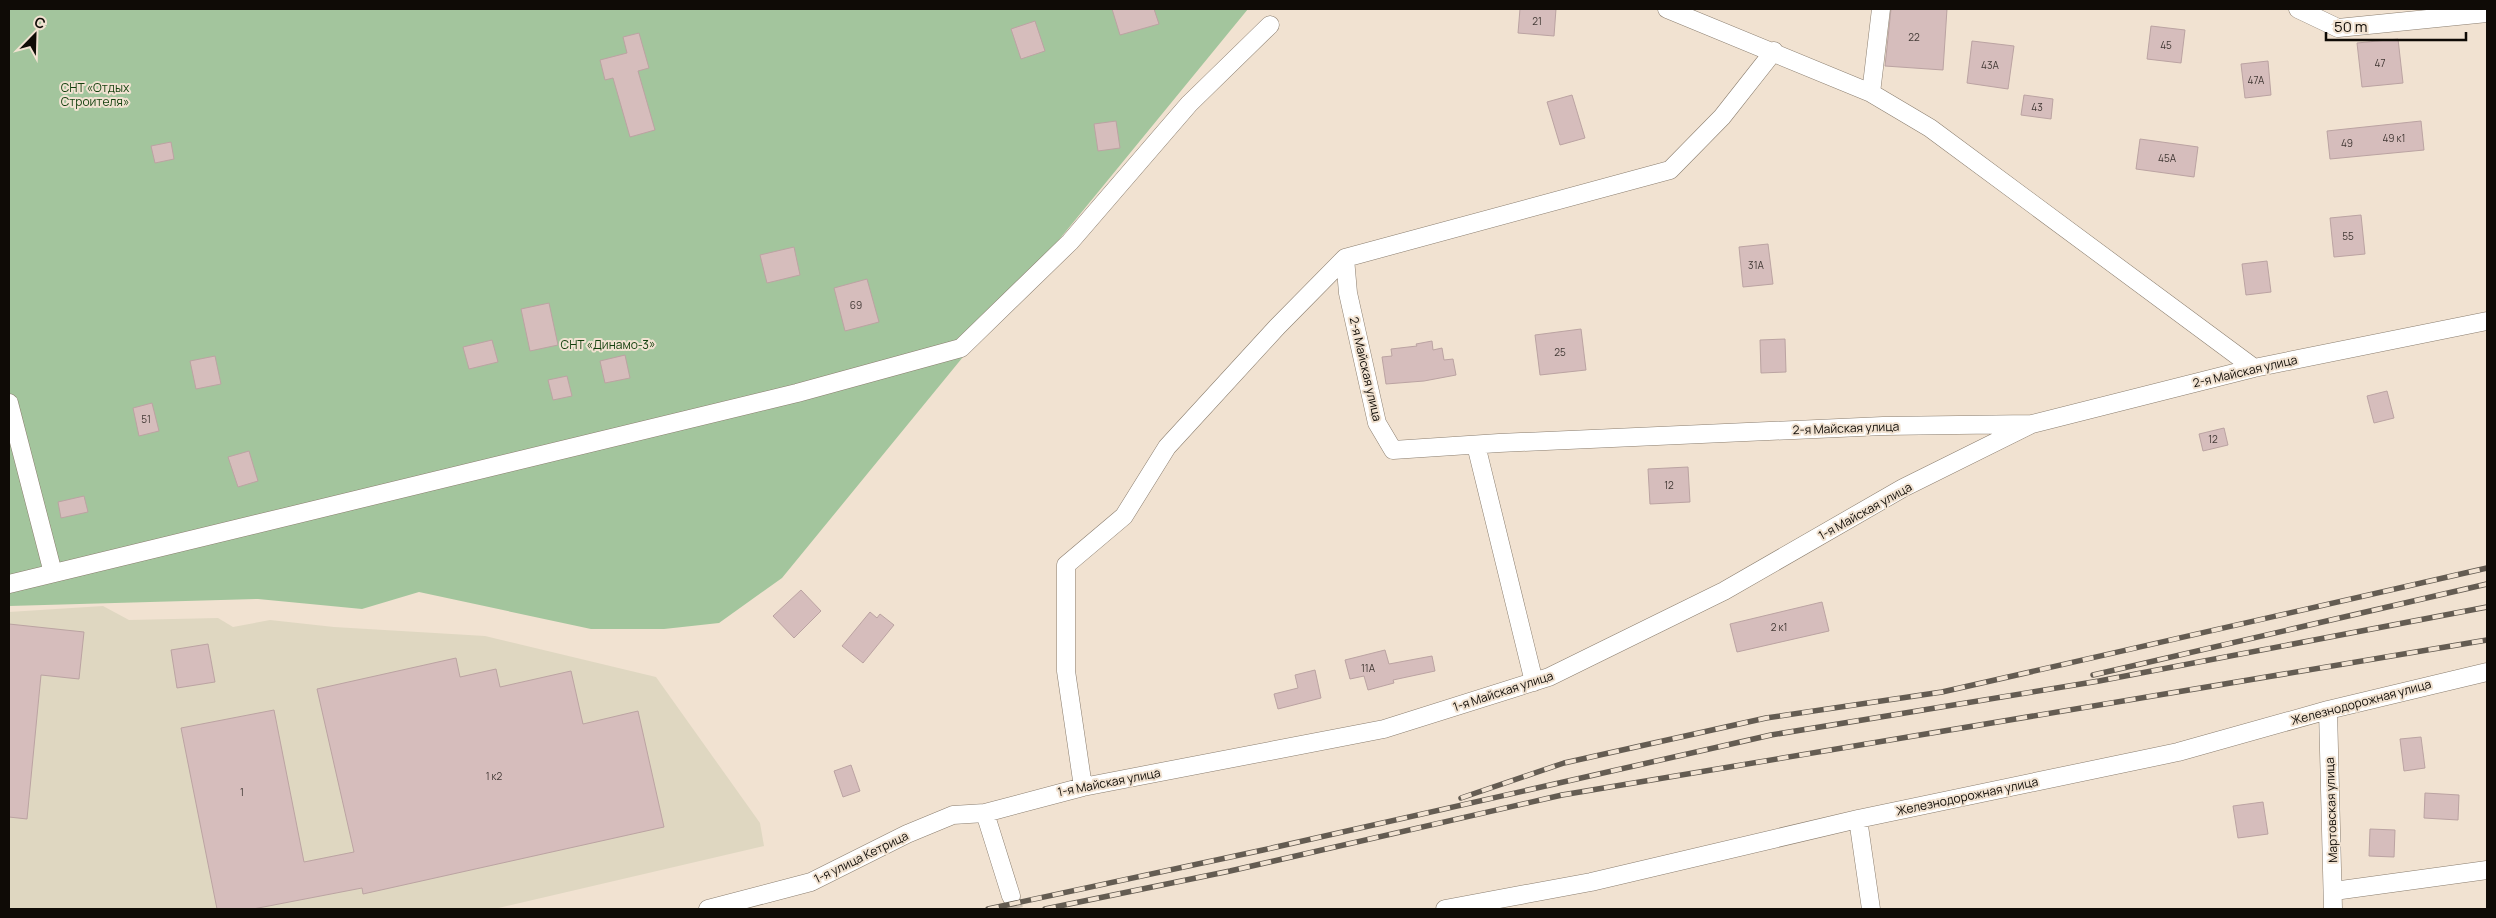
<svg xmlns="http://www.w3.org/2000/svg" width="2496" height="918" viewBox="0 0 2496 918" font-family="Manrope,sans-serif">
<rect width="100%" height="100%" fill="#f1e2d1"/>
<!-- industrial -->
<path fill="#dfd7c1" d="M103,606l26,14 89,-2 15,9 37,-7 64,7 151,9 171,41 104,146 4,23 -270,63h-485v-297z"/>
<!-- green -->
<path fill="#a3c59d" d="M9,9h1239l-466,569 -63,45 -55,6h-73l-172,-37 -57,17 -104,-10 -249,7z"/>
<!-- building -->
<path fill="#d6bdbc" stroke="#bba3a2" d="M1112,9h42l5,15 -39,11z
M1520,9h36l-2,27 -36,-3z
M1891,9h56l-4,61 -58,-4z
M1035,21l10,30 -24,8 -10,-30z
M2151,26l34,4 -4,33 -34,-4z
M639,33l10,35 -11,3 17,59 -25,7 -17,-59 -8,2 -5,-20 27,-7 -4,-16z
M2398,39l5,44 -41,4 -5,-44z
M1972,41l42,5 -6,43 -41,-6z
M2268,61l3,34 -26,3 -4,-34z
M1572,95l13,43 -25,7 -13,-43z
M2024,95l29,4 -2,20 -30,-4z
M1116,121l4,27 -22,3 -4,-27z
M2421,121l3,29 -94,9 -3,-28z
M2140,139l58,8 -4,30 -58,-8z
M171,142l3,17 -19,4 -4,-17z
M2361,215l4,39 -31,3 -4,-39z
M1768,244l5,40 -30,3 -4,-40z
M794,247l6,28 -33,8 -7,-28z
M2267,261l4,31 -25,3 -4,-31z
M867,279l12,43 -34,9 -11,-43z
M549,303l9,42 -28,6 -9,-42z
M1581,329l5,41 -46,5 -5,-40z
M1785,339l1,33 -25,1 -1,-33z
M492,340l6,22 -29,7 -6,-22z
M1432,341l1,9 9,-2 2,12 9,-1 3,16 -32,6 -38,3 -4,-27 10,-1 -1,-7 26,-3 -1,-2z
M625,355l5,23 -25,5 -5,-22z
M215,356l6,28 -25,5 -6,-28z
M567,376l5,20 -19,4 -5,-20z
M2387,391l7,27 -20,5 -7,-27z
M152,403l7,28 -20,5 -6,-28z
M2224,428l4,17 -25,6 -4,-17z
M249,451l9,30 -20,6 -10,-30z
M1688,467l2,35 -40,2 -2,-35z
M84,496l4,16 -27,6 -3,-16z
M801,590l20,21 -27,27 -21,-22z
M1822,602l7,29 -92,21 -7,-28z
M870,612l7,6 3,-4 14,11 -31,38 -21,-17z
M9,624l75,8 -5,47 -38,-4 -14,144 -18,-2z
M208,644l7,38 -38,6 -6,-38z
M1385,650l4,14 43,-8 3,15 -42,9 1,3 -26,7 -4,-14 -14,3 -5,-19z
M456,658l4,19 36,-8 4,18 71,-16 12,53 55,-13 26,116 -301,67 -1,-6 -109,21h-36l-36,-181 93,-18 30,152 50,-10 -37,-163z
M1315,670l6,28 -43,11 -4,-15 24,-6 -3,-13z
M2421,737l4,31 -21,3 -4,-32z
M851,765l9,26 -17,6 -9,-26z
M2425,793l34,2 -1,25 -34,-2z
M2263,802l5,32 -30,4 -5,-32z
M2370,829l25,1 -1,27 -25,-1z"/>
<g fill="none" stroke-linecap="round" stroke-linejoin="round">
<!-- minor-tunnel -->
<path stroke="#cfc2b3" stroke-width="18" stroke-dasharray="18 9" stroke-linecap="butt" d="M1011,896l3,13"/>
<!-- minor casing -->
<g stroke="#8a7d6e" stroke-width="19">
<path id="minor" d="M1667,9l204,84 59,35 324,240
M2298,9l40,19 149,-15
M1871,93l10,-84
M1345,258l3,35 29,130 16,27 106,-7 384,-17 149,-2 222,-56 233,-47
M9,403l44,170
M1476,445l58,237
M9,584l788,-191 164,-45 109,-106 119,-138 81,-79
M2328,710l5,199
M1083,787l-17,-116v-106l58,-49 43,-69 110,-120 68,-69 325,-88 52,-53 52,-66
M985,813l26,83
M1858,819l13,90
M2334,891l153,-21
M708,909l103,-27 96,-48 46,-19 32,-2 98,-26 301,-58 165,-52 175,-86 179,-103 129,-64
M1445,909l146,-27 267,-63 320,-67 150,-42 159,-38"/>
</g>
<!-- minor -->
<use href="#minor" stroke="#fff" stroke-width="18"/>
<!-- rail casing -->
<g stroke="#645c52" stroke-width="5.5">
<path id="rail" d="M2093,675l394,-91
M1461,798l103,-35 202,-45 176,-26 545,-124
M988,909l275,-59 508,-115 328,-54 388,-74
M1045,909l185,-38 332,-76 925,-155"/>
</g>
<!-- rail -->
<use href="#rail" stroke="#f1e2d1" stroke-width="4" stroke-dasharray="11" stroke-linecap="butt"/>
</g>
<g text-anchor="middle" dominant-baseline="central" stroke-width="4" stroke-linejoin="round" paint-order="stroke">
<!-- number labels -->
<g font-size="10" fill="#413834">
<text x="1537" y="21">21</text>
<text x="1914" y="37">22</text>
<text x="2166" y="45">45</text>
<text x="2380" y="63">47</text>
<text x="1990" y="65">43А</text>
<text x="2256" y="80">47А</text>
<text x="2037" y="107">43</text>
<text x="2394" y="138">49 к1</text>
<text x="2347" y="143">49</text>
<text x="2167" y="158">45А</text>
<text x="2348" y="236">55</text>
<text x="1756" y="265">31А</text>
<text x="856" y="305">69</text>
<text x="1560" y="352">25</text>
<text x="146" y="419">51</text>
<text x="2213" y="439">12</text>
<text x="1669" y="485">12</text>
<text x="1779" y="627">2 к1</text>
<text x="1368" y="668">11А</text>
<text x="494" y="776">1 к2</text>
<text x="242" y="792">1</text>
</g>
<!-- park labels -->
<g font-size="12" fill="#123f0c" stroke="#f1e2d1">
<text x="95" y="87">СНТ «Отдых<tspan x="95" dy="14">Строителя»</tspan></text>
<text x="608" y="344">СНТ «Динамо-3»</text>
</g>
<!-- street labels -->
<g font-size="12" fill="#0f0b06" stroke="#f1e2d1">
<text transform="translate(1366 369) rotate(77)">2-я Майская улица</text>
<text transform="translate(2245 371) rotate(-13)">2-я Майская улица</text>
<text transform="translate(1846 428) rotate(-2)">2-я Майская улица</text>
<text transform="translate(1865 511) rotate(-29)">1-я Майская улица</text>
<text transform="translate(1503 691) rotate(-18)">1-я Майская улица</text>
<text transform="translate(2361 702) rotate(-15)">Железнодорожная улица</text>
<text transform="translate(1109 782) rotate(-11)">1-я Майская улица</text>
<text transform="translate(1967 796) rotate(-12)">Железнодорожная улица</text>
<text transform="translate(2331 810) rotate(-92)">Мартовская улица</text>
<text transform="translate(861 857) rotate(-26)">1-я улица Кетрица</text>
</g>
</g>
<!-- border -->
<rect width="2496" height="918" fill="none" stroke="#0f0b06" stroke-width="20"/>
<!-- north arrow -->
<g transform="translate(35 35) rotate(23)" stroke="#f1e2d1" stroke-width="4" paint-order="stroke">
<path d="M0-4L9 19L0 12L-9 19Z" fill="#0f0b06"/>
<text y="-8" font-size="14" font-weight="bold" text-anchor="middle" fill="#0f0b06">С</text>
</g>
<!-- scale -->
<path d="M2326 32v8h140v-8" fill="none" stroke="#0f0b06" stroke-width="2.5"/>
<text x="2334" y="32" font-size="15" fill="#0f0b06" stroke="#f1e2d1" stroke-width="4" paint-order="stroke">50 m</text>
</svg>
